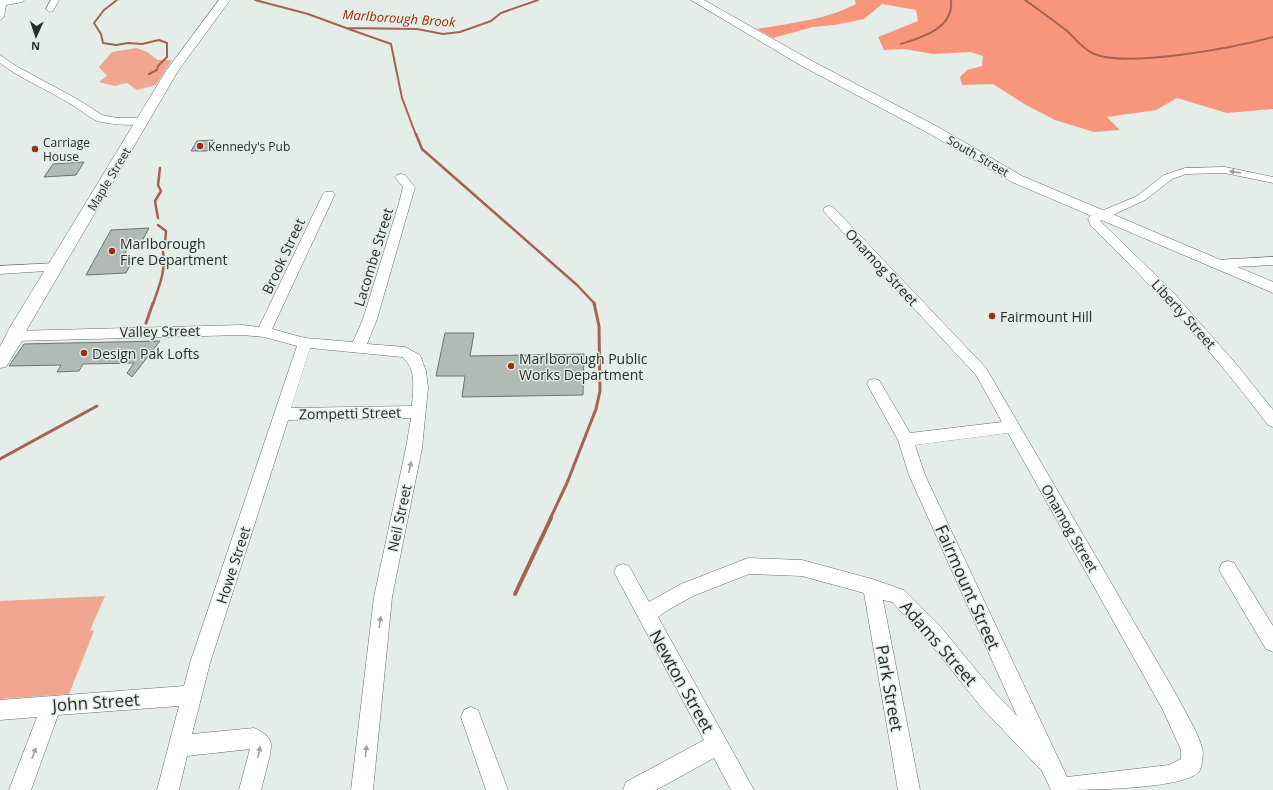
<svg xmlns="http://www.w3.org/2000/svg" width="1273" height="790" viewBox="0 0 1273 790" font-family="'Open Sans',sans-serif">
<rect width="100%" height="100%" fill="#e4ede8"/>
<!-- green -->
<path fill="#f2a591" d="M137,48l10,4 11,8h14l-16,25 -19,5 -10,-7 -12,3 -16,-4 8,-6 -8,-9 13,-15z
M105,596l-15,34 4,1 -25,63 -69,5v-98z"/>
<!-- forest -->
<path fill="#f8967c" d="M855,0h418v109l-46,4 -50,-15 -21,12 -49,7 13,13 -26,2 -39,-12 -29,-15 -33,-21 -31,1 -2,-8 7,-7 15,-4 1,-10 -13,-4 -37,2 -29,-5 -20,1 -6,-13 40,-16 -2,-11 -34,-6 -18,15 -29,6 -22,2 -40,11 -16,-9c34,-6 68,-9 99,-25z"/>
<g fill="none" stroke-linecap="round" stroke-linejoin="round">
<!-- stream-far3 -->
<path stroke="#a56351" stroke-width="2" d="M117,0l-13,10 -10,13 7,11 2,9 13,2 12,-2 14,1 17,-4 8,3v14l-9,9 -1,4 -8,4
M255,0l53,14 38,14 71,1 26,5 17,-2 31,-11 10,-8 37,-13
M1025,0c14,10 28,20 42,31 8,7 15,17 25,22 32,16 145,-6 181,-16
M346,28l45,16 11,54 14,37
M901,44c22,-7 53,-16 50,-44"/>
<!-- stream-far2 -->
<path stroke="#a56351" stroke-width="2.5" d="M416,134l6,15 155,136 18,19
M158,218l-3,-17 6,-10 -3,-6 2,-17
M158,225l8,6 -1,12
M153,304c6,-18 13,-32 10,-52"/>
<!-- stream-far1 -->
<path stroke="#a56351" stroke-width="3" d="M146,323l7,-20
M0,459l97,-53
M550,519l17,-36 29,-74 4,-18 -1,-65 -5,-23"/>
<!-- stream -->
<path stroke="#a56351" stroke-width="4" d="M515,594l36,-76"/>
</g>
<!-- building -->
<path fill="#b1bab5" stroke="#6c7470" d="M213,140l-6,11h-16l6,-10z
M84,162l-8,13 -32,2 9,-13z
M149,228l-7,13 -11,1 -9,17h11l-7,14 -40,2 25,-45z
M445,333h29l-4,23 114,-2 -1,41 -121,2 3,-21h-29z
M160,341l-28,36 -5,-4 7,-10 -51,1 -4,7 -22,1 4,-7 -52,1 15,-22z"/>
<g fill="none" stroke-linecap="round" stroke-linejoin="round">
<!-- minor casing -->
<g stroke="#666d69" stroke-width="1">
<path id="minor" d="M0,0h24l-1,2 -17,3 -2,12 -4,3z
M51,0h8l-6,11 -3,1 -4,-3z
M0,55l16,11 61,33 25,16 15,3h26l5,3c-5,7 -45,3 -53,-1 -9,-5 -17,-12 -26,-17 -23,-14 -48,-24 -69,-40z
M1225,167l48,10v6l-48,-10 -39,1 -14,5 -27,21 -45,21 71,69 66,75 36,45v17l-5,-2c-54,-72 -113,-137 -177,-199l-3,-7 2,-3 47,-20 27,-21 21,-7z
M401,174l4,1 10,12 -38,132 -10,25 38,3 15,8 6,16 2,17 -6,60 -30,149 -19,193h-22l23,-193 32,-149 5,-30 -123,2 -78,243 -18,71 62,-6c7,3 16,8 17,16 1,8 -8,37 -10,46h-22l11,-41 -63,7 -8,34h-22l22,-84 -121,9 -27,75h-22l28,-73 -37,3v-20l184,-14 6,-23 107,-317 -33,-9 -22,-2 -228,6 -5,-2 -2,-3 2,-3 5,-2 228,-6 17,2 64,-133 2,-2h8l2,2 -63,135 33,9 48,4 10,-23 36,-116 4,-16 -8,-10 2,-2zM310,348l92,9c15,11 11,32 10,49l-121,2z
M829,206l4,1 153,161 191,328c7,14 22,38 25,52 2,6 0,19 -3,24 -18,18 -118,18 -148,18l-9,-19 -60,-63 -57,-71 -33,-35 -9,-2 37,190h-22l-34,-197 -62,-17 -53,-2 -56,22 -25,14 -10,7 96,173h-23l-17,-32 -58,32h-33l3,-8 78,-42 -90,-168 3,-6 6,-2 6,2 20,36 32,-18 67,-26 54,2 70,19 32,11 35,35 57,69 21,22 -108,-241 -11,-35 -31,-56 2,-4 5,-1 5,1 31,53 92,-11 -26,-47 -151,-162 -2,-3 2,-3zM1008,433l155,277 18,40v9l-12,6 -102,12 -142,-302 -10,-30z
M1273,257v8l-57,3 -5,-1 -1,-3 1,-3 5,-1z
M56,263l5,1 1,3 -1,3 -61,4v-8z
M1228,561l6,2 39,63v26l-7,-3 -44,-74 -3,-6 3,-6z
M471,707l7,3 30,80h-22l-25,-73 3,-7z"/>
</g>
<!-- major casing -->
<g stroke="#666d69" stroke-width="1">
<path id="major" d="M219,0h11l-52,71 -151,258 -5,12 -16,26 -6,1v-21l9,-18 157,-258z
M691,0h13l106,60 130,68 82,48 251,106v11l-261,-111 -82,-48 -128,-68z"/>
</g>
<!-- minor -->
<use href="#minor" fill="#fff" fill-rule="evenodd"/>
<!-- major -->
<use href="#major" fill="#fff" fill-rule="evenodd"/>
</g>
<!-- one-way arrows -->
<defs><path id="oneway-solid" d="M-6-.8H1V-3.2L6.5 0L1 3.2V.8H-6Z"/></defs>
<g fill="#9fa09f">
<use href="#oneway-solid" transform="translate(1235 172) rotate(-172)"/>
<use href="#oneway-solid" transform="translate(410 467) rotate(-78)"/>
<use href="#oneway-solid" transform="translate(380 622) rotate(-83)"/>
<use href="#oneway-solid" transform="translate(366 751) rotate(-84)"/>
<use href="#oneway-solid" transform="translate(259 752) rotate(-77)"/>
<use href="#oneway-solid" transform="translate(34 753) rotate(-70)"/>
</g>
<!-- markers -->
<g fill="#983114" stroke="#e4ede8" stroke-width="1.5">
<circle cx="200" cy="146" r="4"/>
<circle cx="35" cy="149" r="4"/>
<circle cx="112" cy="251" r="4"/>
<circle cx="992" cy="316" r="4"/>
<circle cx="84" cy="353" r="4"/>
<circle cx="511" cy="366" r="4"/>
</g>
<g text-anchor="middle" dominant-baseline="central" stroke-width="3" stroke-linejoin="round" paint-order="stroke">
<!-- far-poi labels -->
<g font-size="12" fill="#292c2a" stroke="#e4ede8" text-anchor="start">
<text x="43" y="142">Carriage<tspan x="43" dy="14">House</tspan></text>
<text x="208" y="146">Kennedy's Pub</text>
</g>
<!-- far-street labels -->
<g font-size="12" fill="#292c2a" stroke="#e4ede8">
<text transform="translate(978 156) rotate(30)">South Street</text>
<text transform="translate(109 179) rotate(-59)">Maple Street</text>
</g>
<!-- far-water labels -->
<g font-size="13" font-style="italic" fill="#9a2904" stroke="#e4ede8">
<text transform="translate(399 18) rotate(4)">Marlborough Brook</text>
</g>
<!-- poi labels -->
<g font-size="14" fill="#292c2a" stroke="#e4ede8" text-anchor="start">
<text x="120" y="243">Marlborough<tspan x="120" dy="16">Fire Department</tspan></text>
<text x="1000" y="316">Fairmount Hill</text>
<text x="92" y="353">Design Pak Lofts</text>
<text x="519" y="358">Marlborough Public<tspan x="519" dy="16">Works Department</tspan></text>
</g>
<!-- street labels -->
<g font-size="14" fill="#292c2a" stroke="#e4ede8">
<text transform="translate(283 256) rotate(-65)">Brook Street</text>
<text transform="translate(373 257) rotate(-73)">Lacombe Street</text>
<text transform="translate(882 267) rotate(47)">Onamog Street</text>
<text transform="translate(1184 314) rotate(48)">Liberty Street</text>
<text transform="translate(160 331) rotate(-1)">Valley Street</text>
<text transform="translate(350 413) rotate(-1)">Zompetti Street</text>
<text transform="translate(399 518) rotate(-78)">Neil Street</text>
<text transform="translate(1070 528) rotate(60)">Onamog Street</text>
<text transform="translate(233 565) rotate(-72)">Howe Street</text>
</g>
<!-- near-street labels -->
<g font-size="17" fill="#292c2a" stroke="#e4ede8">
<text transform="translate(968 587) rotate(66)">Fairmount Street</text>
<text transform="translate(939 643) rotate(49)">Adams Street</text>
<text transform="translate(682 681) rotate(61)">Newton Street</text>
<text transform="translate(890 688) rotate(80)">Park Street</text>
<text transform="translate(96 702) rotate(-4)">John Street</text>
</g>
</g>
<!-- north arrow -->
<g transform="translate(36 36) rotate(183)" stroke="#e4ede8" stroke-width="3" paint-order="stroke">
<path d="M0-3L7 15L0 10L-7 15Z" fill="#292c2a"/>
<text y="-6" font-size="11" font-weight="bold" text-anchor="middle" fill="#292c2a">N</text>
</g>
</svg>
